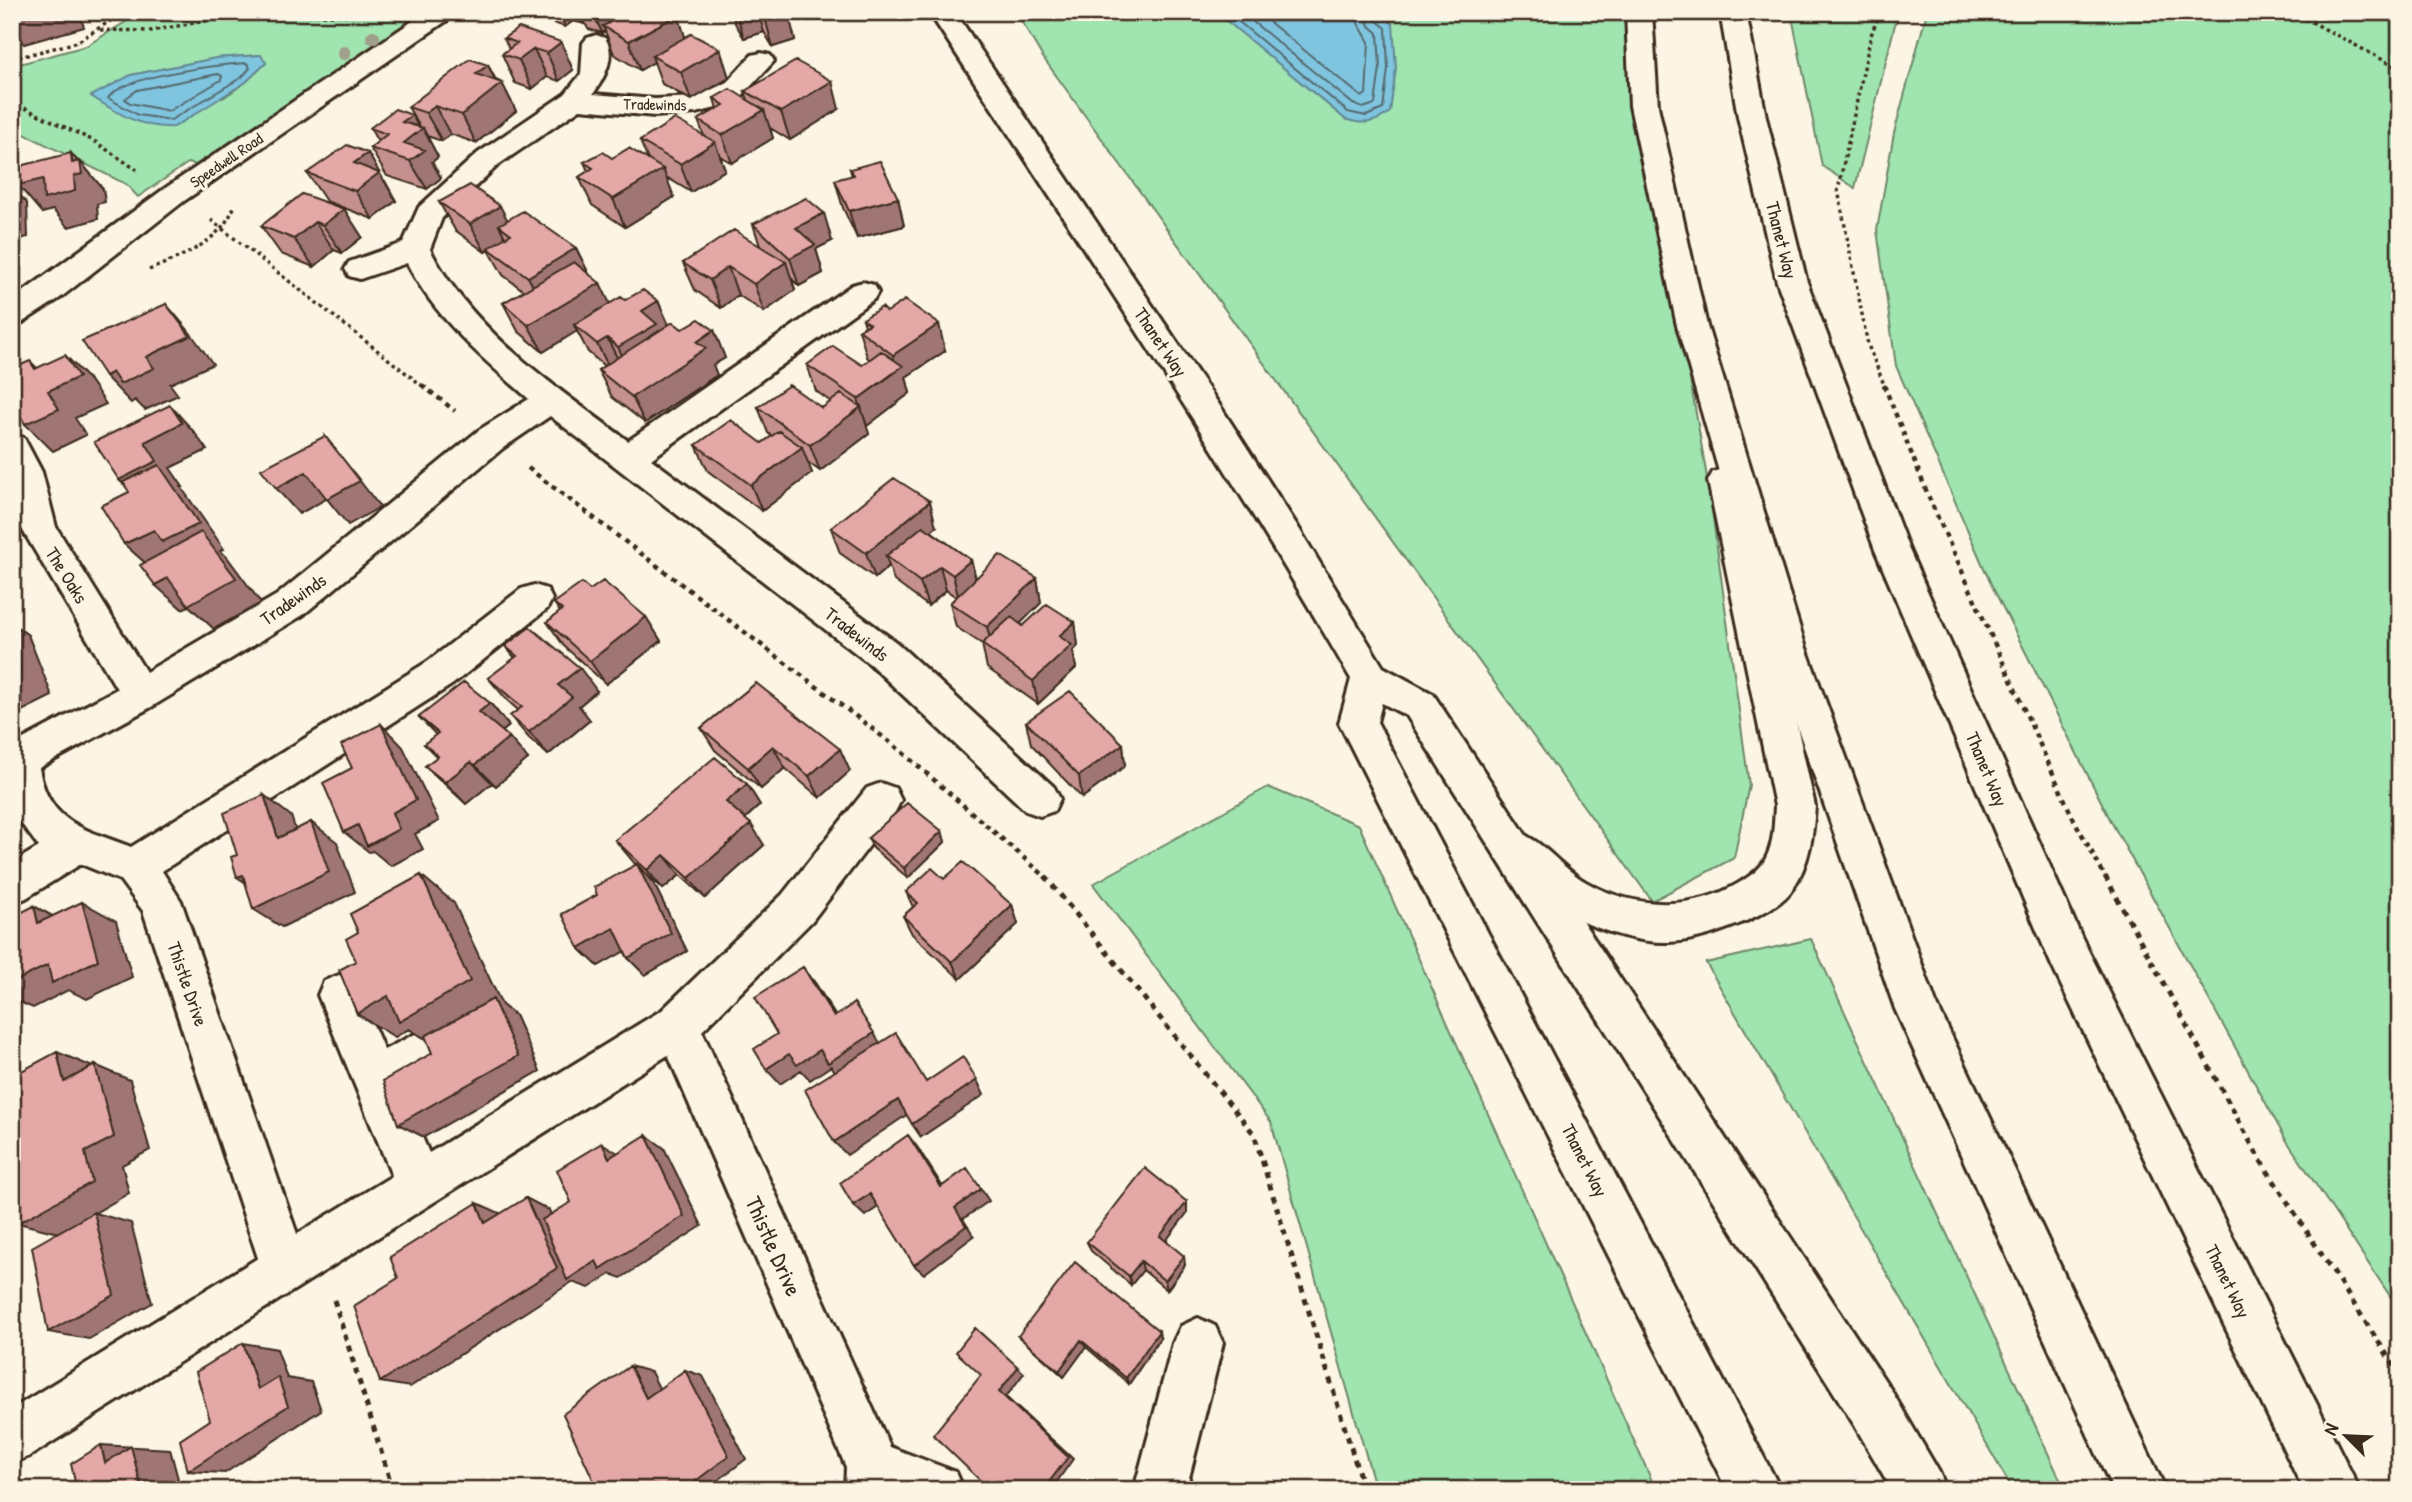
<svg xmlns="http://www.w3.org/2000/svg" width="2412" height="1502" viewBox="0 0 2412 1502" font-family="'Patrick Hand',sans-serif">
<rect width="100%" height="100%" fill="#fcf5e5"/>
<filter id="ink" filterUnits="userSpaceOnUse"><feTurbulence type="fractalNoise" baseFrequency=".0143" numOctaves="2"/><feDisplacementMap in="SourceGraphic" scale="14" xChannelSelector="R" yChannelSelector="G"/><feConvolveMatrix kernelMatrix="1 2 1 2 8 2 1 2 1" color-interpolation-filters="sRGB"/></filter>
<g filter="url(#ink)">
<!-- green -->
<path fill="#a0e4b0" stroke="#6e8767" stroke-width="2" fill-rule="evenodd" d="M142,12h288l-234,153 -8,-2 -50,34 -12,-13 -114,-56v-62l74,-20zM260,55l6,8 -20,19 -23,16 -92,-23 86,-17z
M1016,12h611l83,483 39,290 -15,73 -82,43 -610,-845z
M1791,12h107l-43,176 -33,-22z
M1927,12h473v1299l-115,-173 -173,-315 -121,-239 -95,-218 -19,-136 17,-97z
M1268,787l91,38 297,665h-280l-105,-368 -178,-238z
M1811,939l254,551h-52l-307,-527z"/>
<!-- water -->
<path fill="#7fc5e0" stroke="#648792" stroke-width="2" d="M1216,12l163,1 14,11 3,44 -6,44c-16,12 -27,13 -45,7z
M261,55l5,8 -20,19 -72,45c-32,2 -57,-14 -83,-31l40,-21 85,-17z"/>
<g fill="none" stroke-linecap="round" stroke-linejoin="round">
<!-- shore -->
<path stroke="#56686c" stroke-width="2" d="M1227,12l121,100 18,4 17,-7 5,-41 -2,-40 -10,-8 -2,-8
M1241,12l112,92 10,4 12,-4 5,-36 -2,-35 -10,-9 -2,-12
M1257,12l105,85 4,-3 3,-52 -11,-19 -3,-11
M247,63l3,5 -8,9 -71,43 -33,-5 -30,-17c16,-23 110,-33 139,-35z
M218,74l4,2 -1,4 -52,31 -39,-8 -5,-4 12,-9z"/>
<!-- minor casing -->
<g stroke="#3b2a1e" stroke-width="6">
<path id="minor" d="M426,12h30l-4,5 -268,184 -124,97 -37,24 -11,3v-25l152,-111z
M596,35l9,3c12,17 -1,41 -12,56l62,5 40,-2 31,-14 26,-28 9,-2 9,2 4,6 -34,37 -16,8 -28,7 -41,3 -75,-7 -82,56 -56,53 -12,31c41,82 126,138 198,192l224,-156 11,-3 11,3 4,7 -4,7 -223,160 246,184 157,144 6,12 -6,12 -14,5 -14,-5 -155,-146 -321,-249 -47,32 -200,167 -150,91 -114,62c9,56 46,61 92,79l296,-185 94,-73 13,-4 13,4 5,10 -5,10 -94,75 -291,187 19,30 116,333 95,-58 -74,-181 6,-14 15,-6 15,6 30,69 45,-23 15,6 7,15 -7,15 -43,26 28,64 233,-143 120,-115 85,-107 14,-5 14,5 6,12 -6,12 -83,109 -110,110 188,416 66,25 8,18h-119l1,-23 -178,-412 -638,401 -18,7v-54l246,-151 -115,-347 -23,-31 -39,-16 -55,34 -14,6v-41l27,-16 -27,-36v-66l105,-56 -95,-160 -10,-40v-54l12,3 18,34 14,55 90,145 131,-77 202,-165 50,-31c-45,-39 -95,-82 -122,-136l-47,16 -11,-3 -4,-7 4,-7 54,-19 16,-36 59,-54 87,-59 16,-20 2,-31 4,-5z
M1725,468l12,4 5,9 73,325c-2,28 -5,57 -22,82 -10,16 -30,25 -47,33 -24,10 -50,20 -77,21 -55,2 -147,-40 -171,-92l6,-13 14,-5c27,10 43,36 68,50 48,27 106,29 153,1 10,-6 22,-14 27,-25 8,-15 8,-35 9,-52l-67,-325 5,-9z
M1198,1318l17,8 8,17 -37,147h-52l39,-147 8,-17z"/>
</g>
<!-- major casing -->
<g stroke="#3b2a1e" stroke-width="6">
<path id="major" d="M929,12h26l265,394 78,121 85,140 50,27 458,696 48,82 8,18h-55l-37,-64 -448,-710 -25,-13 -5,19 404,768h-54l-388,-767 12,-44c-132,-228 -278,-446 -422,-667z"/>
</g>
<!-- highway casing -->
<g stroke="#3b2a1e" stroke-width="6">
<path id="highway" d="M1626,12h26l6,94 49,220 98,319 131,358 230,487h-53l-218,-481 -126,-364 -92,-319 -47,-220z
M1720,12h26l20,105 41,165 102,268 173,388 278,552h-56l-6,-11 -246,-513 -177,-416 -98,-268 -39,-165z"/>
</g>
<!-- path-far2 -->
<path stroke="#3b2a1e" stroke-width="3.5" stroke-dasharray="3.5 3.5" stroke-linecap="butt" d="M1880,12l-9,23 -33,155 30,155 17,42
M2293,12l107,57
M100,30l51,1 86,-16h127
M12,59l65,-17 47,-30
M12,102l82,39 43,29
M211,220l213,167
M149,270c35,-15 71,-27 86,-65
M12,363l8,-9"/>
<!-- path-far1 -->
<path stroke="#3b2a1e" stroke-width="4.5" stroke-dasharray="5 5" stroke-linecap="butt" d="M422,385l33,26
M1884,385l46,115 143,318 33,60
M528,468l367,278 152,132"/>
<!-- path -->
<path stroke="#3b2a1e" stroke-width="5" stroke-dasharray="6 6" stroke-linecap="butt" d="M1045,876l209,258 110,356
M2105,876l154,282 141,217
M334,1300l59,190"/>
<!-- minor -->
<use href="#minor" fill="#fcf5e5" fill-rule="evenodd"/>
<!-- major -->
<use href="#major" fill="#fcf5e5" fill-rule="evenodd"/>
<!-- highway -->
<use href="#highway" fill="#fcf5e5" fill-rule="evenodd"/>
</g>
<!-- trees -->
<g fill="#a09f8b">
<circle cx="373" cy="37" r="7"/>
<circle cx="344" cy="53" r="7"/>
</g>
<!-- wall -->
<path fill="#c49190" stroke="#3b2a1e" stroke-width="2" d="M545,12h128l5,3 7,22 35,12 9,29 -38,22 -29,-16 -8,-22 -14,8 -26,-16 -9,-23 -3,2 -14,-4 -3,-6 -1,1 -11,-3 -8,6 -12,-4 -5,-9z
M731,12h57l7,28 -22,7 -9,-15 -20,6 -9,-15z
M519,28l54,42 -14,11 -12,-4 -15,12 -17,-6 -13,-29 7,-5 -5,-11z
M488,65l8,15 6,3 14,28 -40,32 -26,-9 -8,7 -15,-5 11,21 -6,5 9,16 -14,11 -40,-13 -17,-28 8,-6 -8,-14 42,-13 8,12 -12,-20z
M745,91l94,18 -49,31 -20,-12 3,10 -41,25 -12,-7 5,14 -34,22 -25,-15 8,20 -49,30 -33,-22 -13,-28 9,-6 -4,-9 28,-4 36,2 -8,-19 64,-5 -6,-16 19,-11 -3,-11 34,2z
M850,169l48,29 6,28 -47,12 -14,-30 -8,-28 17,-4z
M307,173l78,8 11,20 -23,18 -47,-18z
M439,202l69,18 68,28 13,26 21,30 15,-4 33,1 11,24 13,4 32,1 11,28 -12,7 4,10 -72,48 -33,-26 -14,-27 6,-4 -16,-14 -11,-21 -34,21 -25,-21 -15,-28 21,-12 -21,-16 -14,-25 -4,2 -30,-22z
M344,209l18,28 -20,16 -8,-3 -20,17 -33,-13 -20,-28z
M753,224l79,17 -16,8 7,24 -24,13 -7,-7 3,11 -31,22 -26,-17 -17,13 -26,-18 -12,-27 77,-17z
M863,319l82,32 -39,26 4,16 -44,33 3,8 -49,37 -13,-9 5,11 -50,38 -54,-40 -12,-26 66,-2 10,-7 -4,-3 -10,-26 64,1 9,-6 -15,-11 -9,-26h55l8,-5 -3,-3 -8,-27 6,-4z
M936,527l-5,4 40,29 5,18h61l4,25 -21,20 3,3 52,-4 3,24 -5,5 3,17 -38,36 -51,-36 -5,-24 -26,-17 -6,-24 6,-6 -10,-7 -18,16 -34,-25 -5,-15 -14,12 -35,-25 -9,-25z
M590,590l56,27 15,24 -55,43 -42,-38 -17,-24 13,-10 -6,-9z
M505,646l92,45 -18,15 11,14 -42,35 -19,-17 -19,-22 8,-6 -10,-9 -20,-23 27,-20z
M756,683l94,88 -30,27 -35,-30 -24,21 -46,-39 -14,-22z
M490,703l19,23 -7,6 26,27 -32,27 -4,-3 -26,21 -41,-38 12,-9 -13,-13 12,-9 -17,-18z
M1026,722l97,22 2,22 -43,32 -51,-54z
M747,784l13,21 -15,14 19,26 -59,53 -25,-23 -17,14 -22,-20 13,15 33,67 -42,24 -17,-17 -4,-7 -26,15 -19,-18 18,-53 39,-30 -21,-25z
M942,831l3,11 -37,36 -35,-30 -5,-10z
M906,892l106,13 6,19 -58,55 -48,-45 -9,-18 10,-9z
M1187,1202v11l-21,27 19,25 -18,25 -24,-20 -12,15 -40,-34 -4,-9z
M1018,1336l142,2 -31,46 -43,-37 -22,30z"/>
<!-- shaded-wall -->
<path fill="#a07675" stroke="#3b2a1e" stroke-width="2" d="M12,12h67l5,15 -60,17 -12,-15z
M559,12h10l4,9 -8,6z
M579,12h2l4,11 -1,1z
M593,12h13l5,14h-8l2,5 -3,2z
M736,12h22l6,20 -20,6z
M788,12l7,28 -22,7 -8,-29z
M678,15l9,28 -35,13 2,6 -14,8 -11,-29z
M561,42l12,28 -14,11 -12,-28z
M534,49l13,28 -15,12 -13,-29z
M720,49l9,29 -38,22 -10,-28z
M488,65l10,21 4,-3 14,28 -40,32 -14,-28 14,-41z
M832,81l7,28 -49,31 -9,-28z
M435,106l15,28 -8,7 -16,-28z
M764,110l9,28 -41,25 -10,-28z
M412,115l8,15 3,-2 15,29 -6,5 9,16 -14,11 -17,-28 -6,-18 -2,-21z
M715,142l10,28 -34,22 -11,-28z
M71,153l10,12 -1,-4 23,28 2,13 -8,2 1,15 -30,8 -15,-17 -11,3 -24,-28 54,-22z
M368,153l28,48 -23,18 -18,-28 -1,-28z
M663,169l11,28 -49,30 -12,-28z
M12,187l15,16 1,34 -16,4z
M898,198l6,28 -47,12 -8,-27z
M500,206l15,28h-4l-12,-9 7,14 -18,9 1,2 -4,2 -15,-28z
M344,209l18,28 -20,16 -19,-28z
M824,213l8,28 -16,8 7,24 -24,13 -9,-28 6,-30z
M315,222l19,28 -20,17 -20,-28z
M576,248l14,28 -47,28 -15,-27z
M786,262l9,28 -31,22 -10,-28z
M728,267l10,28 -17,13 -11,-28z
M600,283l13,27 -39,15 3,6 -34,21 -15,-27z
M658,301l12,28 -39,45 -13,-27 24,-36z
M166,304l23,27 24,33 -43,20 8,11 -33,15 -10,-10 -4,3 -26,-27 41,-19z
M939,324l6,27 -39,26 4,16 -43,33 -9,-27 39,-28 -4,-16z
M714,330l11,28 -12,7 4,10 -72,48 -13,-26 65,-55z
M607,338l14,27 -10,6 -14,-27z
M65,355l26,27 15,22 -31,14 11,17 -33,16 -28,-27 10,-55 -5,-8 27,27z
M170,405l24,27 13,18 -37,18 13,19h-2l43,62 -4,2 7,6 34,46 -47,26 -25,-23 -7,3 -27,-24 13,-7h68l-84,-9 -28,-25 30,-14 -8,-24 -27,-26z
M861,407l8,27 -49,37 -10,-26z
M325,436l55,71 -32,18 -21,-26z
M802,447l10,26 -50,38 -11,-26z
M306,472l22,26 -29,16 -23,-26z
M930,501l6,26 -42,35 -8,-6 3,10 -14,12 -9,-25z
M971,560l6,24 -18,16 -6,-25z
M940,566l6,24 -18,16 -8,-24z
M1037,578l4,25 -48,48 -6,-24z
M646,617l15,24 -55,43 -16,-23z
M1075,622l3,24 -5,5 3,17 -38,36 -5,-23 26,-45z
M12,623l16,12 24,61 -40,20z
M580,668l17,23 -18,15 11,14 -42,35 -19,-23 29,-47z
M490,703l19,23 -10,8 -20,-22z
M381,724l22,23 36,74 -24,13 8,15 -32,17 -18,-15 -4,1 -25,-20 14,-7 34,-12z
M509,737l19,22 -32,27 -21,-21z
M1123,744l2,22 -43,32 -3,-22z
M773,746l12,22 -24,21 -13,-21z
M840,749l10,22 -30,27 -11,-22z
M471,762l21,21 -26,21 -21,-22z
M747,784l13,21 -20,18 -14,-21z
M264,795l27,21 14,42 -27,-20z
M311,822l26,20 18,50 -73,35 -29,-18z
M751,824l13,21 -59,53 -16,-20z
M942,831l3,11 -37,36 -4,-10z
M664,855l16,20 -17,14 -16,-19z
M637,864l17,20 33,67 -42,24 -17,-17z
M243,875l23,21 -29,-19z
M421,875l33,28 48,102 13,10 25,56 -116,66 -26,-13 37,-79 -26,-16 -14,8 -38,-23z
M82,902l34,19 16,56 -45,22 -19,-9 -35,18 -21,-9v-16z
M1012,905l6,19 -58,55 -8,-17z
M34,906l35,19 -31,-2z
M614,928l18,19 -34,19 -19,-18z
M803,967l13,17 30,49 -12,-16z
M854,1003l30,46 -44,29 -9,-12 -21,14 -9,-10 -21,14 -14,-15 23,-15 31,-4z
M57,1052l36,15 -29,15z
M95,1065l35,15 20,70 -28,15 7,28 -34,20 36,10 21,80 -63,36 -41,-7 10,-99 -40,-10 67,-71z
M977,1080l7,15 -63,42 -9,-13z
M898,1100l10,14 -61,41 -13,-13z
M646,1135l18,13 38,78 -81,52 -10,-4 -22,14 -17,-6 -162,105 -30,-5 146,-184 23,12 28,63z
M908,1135l10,13 32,50 -9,-11z
M602,1143l19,12 -12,3z
M981,1189l8,12 -26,18 11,17 -50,38 -10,-9 41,-57z
M870,1194l11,11 -16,11 -12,-11z
M1187,1202v11l-25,33 -2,-10z
M477,1203l25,11 -17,9z
M1184,1256l1,9 -18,25 -2,-9z
M1141,1261l2,9 -12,15 -2,-9z
M975,1328l49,45 -18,24 67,62 -22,31h-8l-44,-98z
M1159,1331l1,7 -31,46 -3,-6z
M1081,1340l5,7 -22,30 -5,-6z
M243,1343l34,6 10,29 24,4 10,28 -96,63 -37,-2 70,-82z
M630,1366l21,6 15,30 -20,-4z
M685,1370l18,6 43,83 -38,29 1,2h-18l-2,-4z
M101,1445l69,4 11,41h-39l-37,-27z"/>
<!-- building -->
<path fill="#e4a9a7" stroke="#3b2a1e" stroke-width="2" d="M629,12h44l5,3 -49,26 -26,-15z
M761,12h26l-22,6z
M519,28l42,14 -14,11 -13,-4 -15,11 -17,-6 15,-11 -13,-5z
M691,34l29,15 -39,23 -29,-16z
M470,59l18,6 -12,9 26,9 -40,32 -27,-9 -9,7 -18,-6z
M796,61l36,20 -51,31 -36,-21z
M730,89l34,21 -42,25 -24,-15 26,-15 -10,-7z
M395,109l17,6 -10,7 21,6 -19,15 21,7 -15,11 -40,-13 17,-14 -17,-6z
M675,119l40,23 -35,22 -40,-23z
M347,145l21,8 -14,10 25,10 -24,18 -48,-18z
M629,148l34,21 -50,30 -34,-22 14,-9 -9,-6 19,-10 9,6z
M71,153l1,10 8,-2 2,13 -8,2 1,15 -31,8 -1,-20 -25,6 -2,-18z
M880,161l18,37 -49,13 -14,-31 19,-5 -4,-6z
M470,185l30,21 -30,18 -31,-22z
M302,194l42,15 -21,16 -8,-3 -21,17 -33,-13z
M806,198l18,15 -28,15 19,17 -25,13 -37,-34z
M523,211l53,37 -48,29 -40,-29 23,-14 -12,-9z
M734,230l52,32 -32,22 -26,-17 -18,13 -27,-17z
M574,262l26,21 -72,42 -25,-22z
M643,290l15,11 -16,10 15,13 -39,23 -11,-9 -10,6 -23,-19 47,-28 4,3z
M905,300l34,24 -46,31 -34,-25 11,-6 -7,-5 19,-12 5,5z
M166,304l24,32 -44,21 8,11 -34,16 -8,-12 -7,4 -23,-35z
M699,319l15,11 -17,12 9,6 -74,49 -34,-27 75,-48 9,7z
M833,346l29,19 19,-14 22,15 -45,33 -51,-34z
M65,355l14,22 -31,14 11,18 -34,15 -13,-22v-33l18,-8 5,8z
M789,385l33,23 19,-14 20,13 -51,38 -52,-38z
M170,405l12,18 -37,19 12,19 -38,19 -25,-38z
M731,420l31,23 17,-12 23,16 -51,38 -55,-40z
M325,436l35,45 -33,18 -21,-27 -30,16 -15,-19z
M159,465l40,59 -37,18 -8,-12 -30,14 -23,-38 28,-14 -6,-10z
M894,478l36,23 -64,52 -35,-25z
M923,526l48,34 -18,15 -13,-9 -20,16 -34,-26z
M201,532l35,46 -48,27 -20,-27 -13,7 -15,-20z
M1000,555l37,23 -50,49 -37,-24z
M603,581l43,36 -56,44 -43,-39 15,-12 -8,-7 28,-20 8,7z
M1047,604l28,18 -16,14 13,9 -39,36 -51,-37 29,-27 12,9z
M530,627l50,41 -22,17 14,12 -43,35 -19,-16 12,-9 -34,-29 29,-22 -12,-10z
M12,652l8,21 -8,4z
M464,682l26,21 -11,9 30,25 -34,28 -4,-3 -26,20 -20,-16 13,-10 -14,-12 14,-11 -19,-16z
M756,683l84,66 -31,27 -36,-30 -25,22 -47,-40z
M1070,691l53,53 -44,32 -53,-54z
M381,724l35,76 -24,13 7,16 -32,17 -9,-21 -14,7 -21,-49 29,-15 -11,-23z
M715,757l32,27 -21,18 25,22 -62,54 -25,-23 -17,15 -32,-30z
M264,795l14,43 33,-16 18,50 -76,37 -10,-34 -6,2 -6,-20 6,-2 -13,-42z
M907,803l35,28 -38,37 -36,-30z
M963,862l49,43 -60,57 -49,-46 15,-13 -12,-11 26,-24 12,11z
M637,864l34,69 -43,25 -14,-30 -35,20 -17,-34 35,-19 -3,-8z
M421,875l49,106 -71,41 -11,-26 -31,18 -18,-44 17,-9 -10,-22 12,-7 -8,-18z
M82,902l16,58 -46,23 -4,-18 -36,18v-66l22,-11 4,17z
M803,967l31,50 20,-14 20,30 -46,30 -8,-13 -23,15 -8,-11 -23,15 -12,-20 23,-15 -22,-37z
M493,999l25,57 -120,68 -15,-43 49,-28 -7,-17z
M896,1033l30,49 37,-25 14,23 -65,44 -14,-24 -64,42 -29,-52z
M57,1052l7,30 31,-17 19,72 -29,15 7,30 -74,41 -6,-27v-120z
M646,1135l38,81 -84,53 -4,-8 -29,19 -25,-60 29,-18 -14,-32 45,-27 7,15z
M908,1135l33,52 26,-19 14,21 -26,19 11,18 -52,39 -44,-71 -17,11 -13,-22z
M1145,1168l42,34 -27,34 24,20 -19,25 -24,-20 -12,15 -42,-34z
M526,1198l31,70 -177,114 -26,-76 44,-28 -8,-21 87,-54 8,20z
M94,1212l20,83 -66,37 -16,-85z
M1075,1262l84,69 -33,47 -45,-38 -22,31 -41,-35z
M975,1328l43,39 -19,25 69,65 -25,33h-53l-57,-55 48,-60 -25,-23z
M243,1343l15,46 20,-12 10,29 -100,65 -8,-31 30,-20 -14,-48z
M630,1366l16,32 39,-28 44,86 -40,30 2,4h-93l-35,-76z
M101,1445l4,18 26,-17 11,44h-80l13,-8 -4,-18z"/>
</g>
<g text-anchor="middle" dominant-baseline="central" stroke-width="6" stroke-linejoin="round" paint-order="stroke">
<!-- far-street labels -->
<g font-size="16" fill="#3b2a1e" stroke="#fcf5e5">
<text transform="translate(655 104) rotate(1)">Tradewinds</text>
<text transform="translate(226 160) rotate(-34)">Speedwell Road</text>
</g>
<!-- street labels -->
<g font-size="19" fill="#3b2a1e" stroke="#fcf5e5">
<text transform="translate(1782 240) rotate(76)">Thanet Way</text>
<text transform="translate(1161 342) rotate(56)">Thanet Way</text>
<text transform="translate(67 575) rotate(58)">The Oaks</text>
<text transform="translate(293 599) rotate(-35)">Tradewinds</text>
<text transform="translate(857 634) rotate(38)">Tradewinds</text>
<text transform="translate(1987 769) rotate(67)">Thanet Way</text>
<text transform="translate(188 984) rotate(71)">Thistle Drive</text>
<text transform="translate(1585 1160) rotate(63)">Thanet Way</text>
<text transform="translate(2228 1281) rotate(64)">Thanet Way</text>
</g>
<!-- near-street labels -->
<g font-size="23" fill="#3b2a1e" stroke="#fcf5e5">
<text transform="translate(774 1246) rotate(66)">Thistle Drive</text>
</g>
</g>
<!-- margin -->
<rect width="2412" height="1502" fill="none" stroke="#fcf5e5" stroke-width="42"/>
<rect x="21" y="21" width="2370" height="1460" fill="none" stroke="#3b2a1e" stroke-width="2.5" filter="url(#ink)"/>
<!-- north arrow -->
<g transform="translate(2346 1436) rotate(294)" stroke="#fcf5e5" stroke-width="5" paint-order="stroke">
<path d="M0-5L12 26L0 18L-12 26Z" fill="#3b2a1e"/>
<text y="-10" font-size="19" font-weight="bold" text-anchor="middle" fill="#3b2a1e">N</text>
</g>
</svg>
